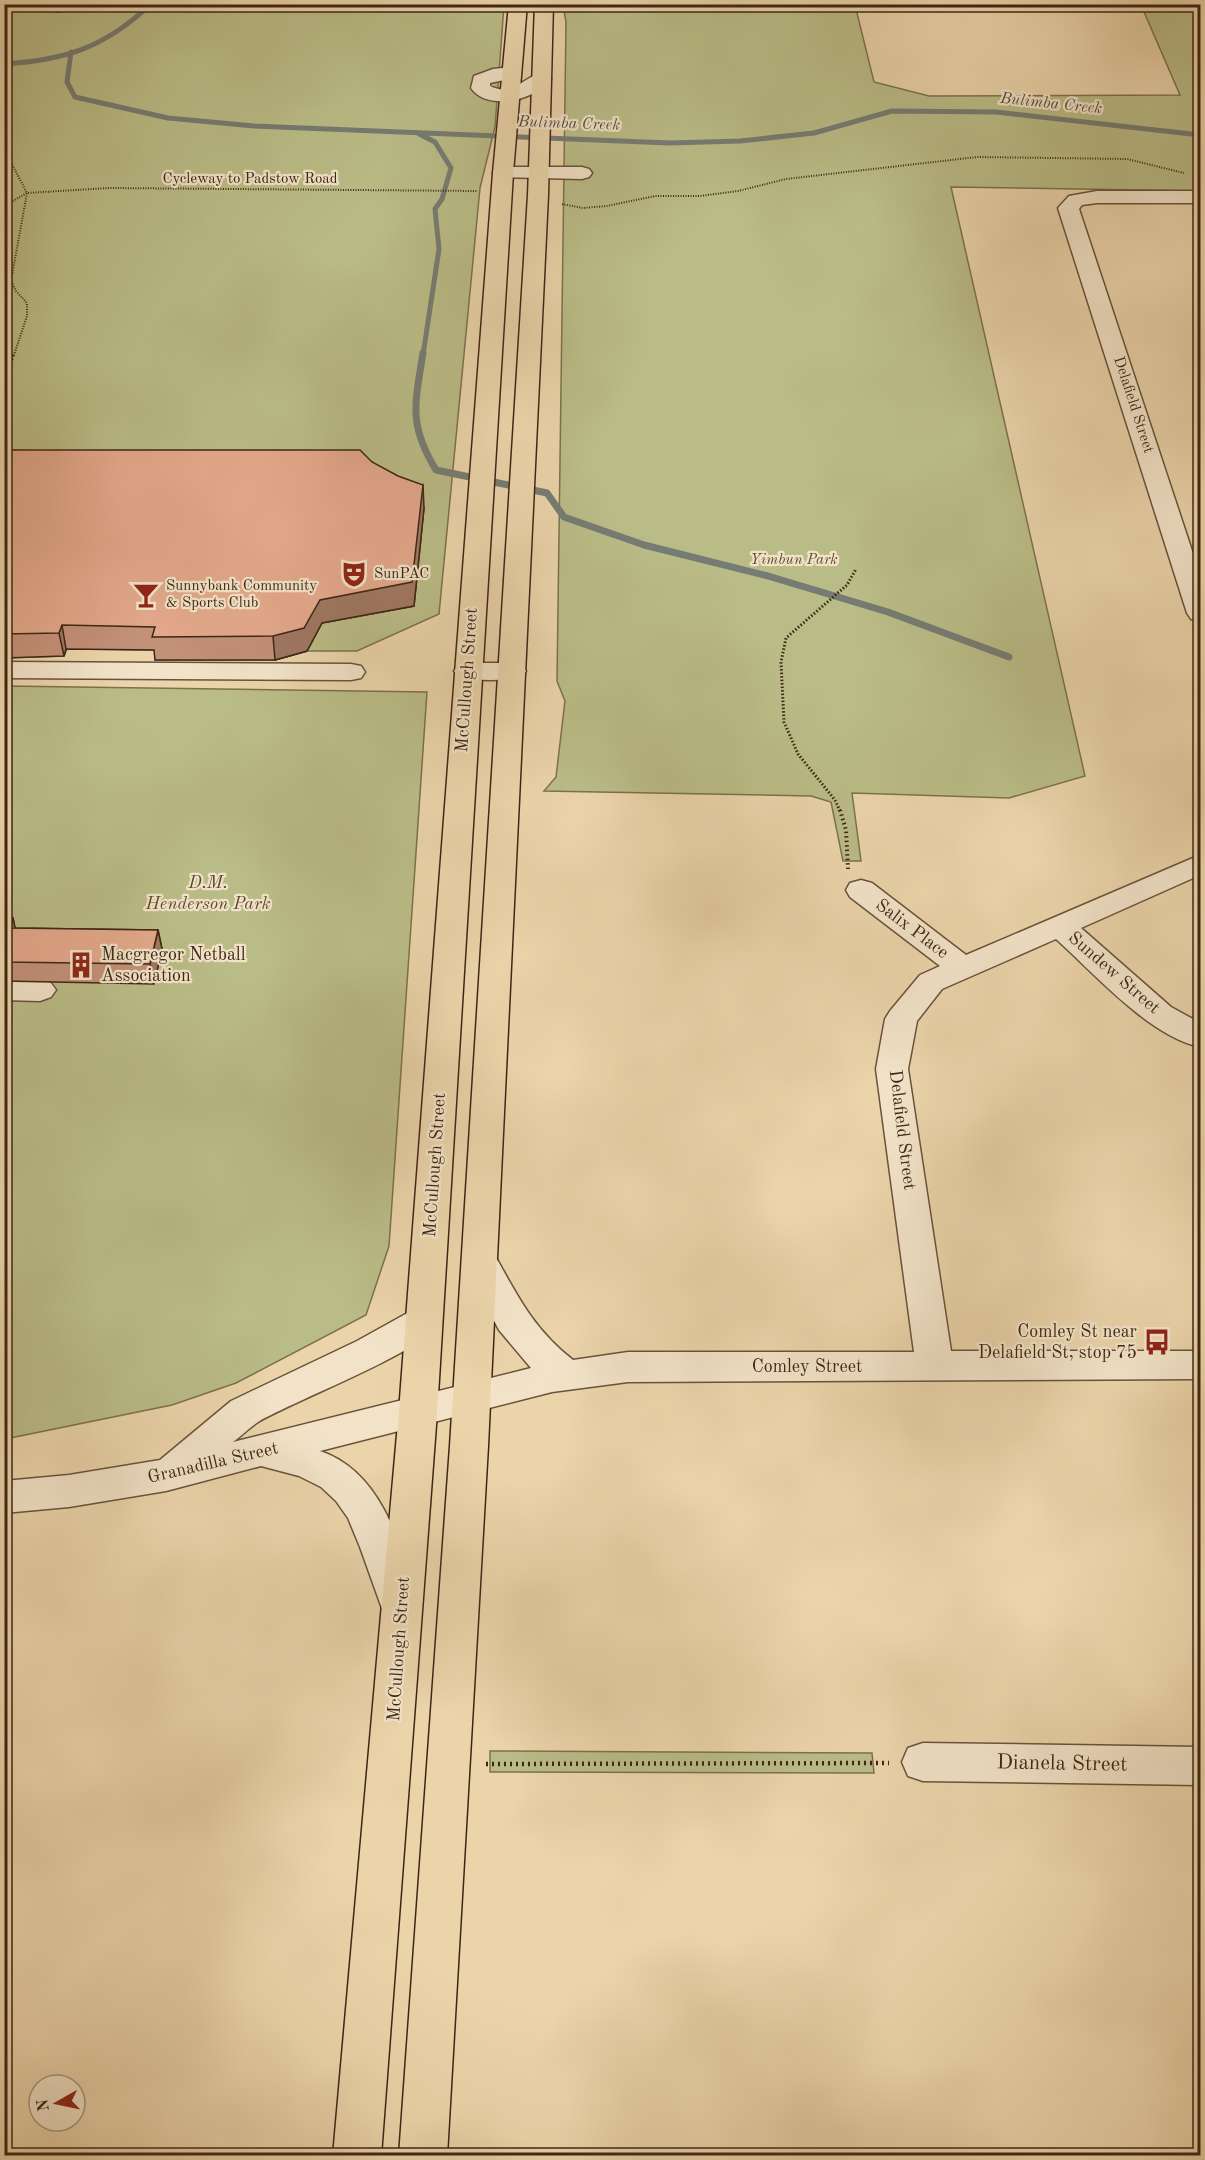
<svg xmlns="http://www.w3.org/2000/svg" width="1205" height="2160" viewBox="0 0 1205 2160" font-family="'Old Standard TT',serif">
<rect width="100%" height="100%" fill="#ebd4aa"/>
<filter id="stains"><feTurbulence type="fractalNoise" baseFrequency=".00333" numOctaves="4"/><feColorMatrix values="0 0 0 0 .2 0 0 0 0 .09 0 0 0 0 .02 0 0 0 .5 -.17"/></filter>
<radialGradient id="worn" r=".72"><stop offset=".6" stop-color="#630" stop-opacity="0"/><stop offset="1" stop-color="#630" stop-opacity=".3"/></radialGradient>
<!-- green -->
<path fill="#babc87" stroke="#7c714e" stroke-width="1.5" d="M4,5h500l-9,122 -15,61 -41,426 -82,37h-50l-32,9h-120l3,-10 -91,-1 -3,7 -59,2z
M563,5h292l19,77 55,14 251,-1 -39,-90h59v186l-249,-4 134,589 -76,22 -157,-5 9,68h-18l-12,-59 -20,-6 -267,-5 12,-14 9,-76 -8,-20 9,-659z
M5,686l422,6 -38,554 -23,69 -130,68 -64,22 -167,34z
M490,1751l382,2 2,20 -384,-1z"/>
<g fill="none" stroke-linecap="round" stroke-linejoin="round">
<!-- stream-far1 -->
<path stroke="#767c73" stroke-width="5" d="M71,52l-4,30 8,15 93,21 86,8 416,17 70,-2 74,-8 78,-22 104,1 204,23
M4,64c63,-4 101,-17 147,-60
M419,134l16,8 16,26 -9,31 -7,10 4,40 -16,106"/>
<!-- stream -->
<path stroke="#767c73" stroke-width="7" d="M423,353c-8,51 -15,71 13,117l111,23 17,24 80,28 124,31 120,36 121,45"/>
<!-- minor casing -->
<g stroke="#69523a" stroke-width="3">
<path id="minor" d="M512,67l7,2 2,4 -2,4 -29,6v3c22,11 32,-8 52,-13l7,2 2,4c-14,21 -64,33 -80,9l3,-12 19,-7z
M503,167h79l7,2 3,4 -3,4 -7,2 -86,-2 -3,-4 3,-4z
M1097,191h103v12h-103l-15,2 -3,4 121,366v46l-9,-2 -4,-6 -129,-405 11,-12z
M4,662l347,2 10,2 4,6 -4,6 -10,2 -347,-2z
M468,663h44l10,2 4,6 -4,6c-19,4 -45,4 -64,0l-4,-6 4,-6z
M1200,855v20l-119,53 90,79 29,16v24c-51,-11 -105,-73 -144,-108l-114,50 -25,32 -9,48 43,282h249v28l-572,3 -76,10 -232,59c63,21 82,98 99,154l-6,12 -14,5 -14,-5 -25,-70 -12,-29 -12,-17 -15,-14 -22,-11 -38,-10 -95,25 -97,16 -65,6v-32l65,-6 91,-15 71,-59 126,-60 54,-30 13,-4 13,4 5,10c-16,30 -147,79 -184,101 -9,6 -17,14 -25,20l298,-74 -32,-38 -37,-69 5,-9 13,-4 13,4c24,43 40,77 80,108l55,-8h286l-38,-283 9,-50 5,-8 30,-36 20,-9 -90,-69 -4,-7 4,-7 11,-3 11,3 94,72z
M4,978l36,1 11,4 5,7 -5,7 -11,4 -36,-1z
M923,1743l277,4v38l-277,-4 -15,-5 -6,-14 6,-14z"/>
</g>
<!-- major casing -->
<g stroke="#3e2615" stroke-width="3">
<path id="major" d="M509,4h18l-14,169 -76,1239 -56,744h-48l66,-744 94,-1239z
M535,4h18l-5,191 -60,1251 -41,710h-48l51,-710 78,-1251z"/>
</g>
<!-- path-far3 -->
<path stroke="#3e2615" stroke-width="2" stroke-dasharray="1 1.5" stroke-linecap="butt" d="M4,22l4,-2 4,-11 -2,-5
M4,149l23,44 -16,88 5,10 11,12v13l-13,39
M562,204l21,4 24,-2 48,-10h45l38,-5 48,-12 191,-22 150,2 57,14
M4,206l23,-13 82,-5 368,3"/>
<!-- path-far2 -->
<path stroke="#3e2615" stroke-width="3" stroke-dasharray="1.5 2" stroke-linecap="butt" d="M4,383l10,-30
M840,811l-5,-11 -37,-46 -14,-32 -3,-60 5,-24 61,-53 9,-16"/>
<!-- path-far1 -->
<path stroke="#3e2615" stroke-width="4" stroke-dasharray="1.5 3" stroke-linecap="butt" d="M840,810l6,20 2,39"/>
<!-- path -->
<path stroke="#3e2615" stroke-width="4.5" stroke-dasharray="2 4" stroke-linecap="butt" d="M486,1764l403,-1"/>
<!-- minor -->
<use href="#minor" fill="#f2e3c8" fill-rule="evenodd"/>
<!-- major -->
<use href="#major" fill="#ebd4aa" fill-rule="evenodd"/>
</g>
<!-- wall -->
<path fill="#c39078" stroke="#3e2615" stroke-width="1.5" d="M50,4l13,5 -4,3 -10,-1 -1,-5z
M4,450l368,12 52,46 -10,98 -92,17 -15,28 -32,9h-120l-1,-10 -88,-1 -2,7 -60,2z
M4,918h9l2,10 143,2 4,19 -8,35 -150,-3z"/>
<!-- shaded-wall -->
<path fill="#9f7661" stroke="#3e2615" stroke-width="1.5" d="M61,4h1l1,5 -4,3 -1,-5z
M423,485l1,23 -10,98 -92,17 -15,28 -32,9 -2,-24 47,-36z
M62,625l4,24 -2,7 -5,-23z
M13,918l4,19 -7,-9z
M158,930l4,19 -8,35 -4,-20z"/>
<!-- building -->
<path fill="#e3a88b" stroke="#3e2615" stroke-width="1.5" d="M50,4h11l-3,3 -10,-1z
M4,450h356l12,12 26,14 25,9 -11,97 -92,18 -16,28 -31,8 -121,1 3,-10 -93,-2 -3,8 -55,1v-133l5,-10h-5z
M4,918h9l-3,10 148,2 -8,34 -146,-2z"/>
<!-- icons -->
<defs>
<g id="theatre-bare" transform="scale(2.07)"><path d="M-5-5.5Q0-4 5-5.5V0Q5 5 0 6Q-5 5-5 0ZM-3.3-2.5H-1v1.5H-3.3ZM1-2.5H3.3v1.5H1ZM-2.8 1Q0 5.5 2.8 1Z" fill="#8f2418" stroke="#f2e3c8" stroke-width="2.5" paint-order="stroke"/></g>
<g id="bar-bare" transform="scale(2.07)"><path d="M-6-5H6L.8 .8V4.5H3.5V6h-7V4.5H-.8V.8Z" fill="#8f2418" stroke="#f2e3c8" stroke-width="2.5" paint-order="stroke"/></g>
<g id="building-bare" transform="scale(2.07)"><path d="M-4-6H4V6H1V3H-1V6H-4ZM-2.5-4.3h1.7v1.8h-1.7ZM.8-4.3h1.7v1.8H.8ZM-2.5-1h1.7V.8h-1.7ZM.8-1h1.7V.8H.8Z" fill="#8f2418" stroke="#f2e3c8" stroke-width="2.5" paint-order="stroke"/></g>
<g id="bus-bare" transform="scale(2.07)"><path d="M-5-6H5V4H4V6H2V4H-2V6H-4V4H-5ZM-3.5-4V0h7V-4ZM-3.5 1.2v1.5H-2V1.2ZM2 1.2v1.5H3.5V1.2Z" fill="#8f2418" stroke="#f2e3c8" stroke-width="2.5" paint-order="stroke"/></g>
</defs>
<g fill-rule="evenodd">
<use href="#theatre-bare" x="354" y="574"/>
<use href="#bar-bare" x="146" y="595"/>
<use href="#building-bare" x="81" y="965"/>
<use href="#bus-bare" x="1157" y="1342"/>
</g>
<g text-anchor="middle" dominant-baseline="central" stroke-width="4.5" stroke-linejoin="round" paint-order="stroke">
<!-- far-street labels -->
<g font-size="15" fill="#3e2615" stroke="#f2e3c8">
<text x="250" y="179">Cycleway to Padstow Road</text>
<text transform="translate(1133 405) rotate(72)">Delafield Street</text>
</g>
<!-- far-park labels -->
<g font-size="15" font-style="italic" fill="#5d4c32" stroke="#f2e3c8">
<text x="794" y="560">Yimbun Park</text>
</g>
<!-- far-poi labels -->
<g font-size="15" fill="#3e2615" stroke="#f2e3c8" text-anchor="start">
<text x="374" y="574">SunPAC</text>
<text x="166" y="586">Sunnybank Community<tspan x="166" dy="17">&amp; Sports Club</tspan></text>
</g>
<!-- far-water labels -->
<g font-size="16" font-style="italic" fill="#554a3c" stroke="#f2e3c8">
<text transform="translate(1051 104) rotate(6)">Bulimba Creek</text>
<text transform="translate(569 124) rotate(2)">Bulimba Creek</text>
</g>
<!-- street labels -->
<g font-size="18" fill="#3e2615" stroke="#f2e3c8">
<text transform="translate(467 680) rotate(-86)">McCullough Street</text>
<text transform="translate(912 929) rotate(37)">Salix Place</text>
<text transform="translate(1114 973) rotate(41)">Sundew Street</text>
<text transform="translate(902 1130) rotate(83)">Delafield Street</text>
<text transform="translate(435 1165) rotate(-86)">McCullough Street</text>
<text x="807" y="1367">Comley Street</text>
<text transform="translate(213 1463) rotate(-13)">Granadilla Street</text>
<text transform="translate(399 1649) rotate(-86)">McCullough Street</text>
</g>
<!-- park labels -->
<g font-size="18" font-style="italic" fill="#5d4c32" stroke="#f2e3c8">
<text x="208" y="883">D.M.<tspan x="208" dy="21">Henderson Park</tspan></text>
</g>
<!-- poi labels -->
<g font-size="18" fill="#3e2615" stroke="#f2e3c8" text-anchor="start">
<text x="101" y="955">Macgregor Netball<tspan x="101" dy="21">Association</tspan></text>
<text x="1137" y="1332" text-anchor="end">Comley St near<tspan x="1137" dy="21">Delafield St, stop 75</tspan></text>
</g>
<!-- near-street labels -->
<g font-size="21" fill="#3e2615" stroke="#f2e3c8">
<text transform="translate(1062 1764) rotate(1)">Dianela Street</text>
</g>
</g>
<!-- margin -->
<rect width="1205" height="2160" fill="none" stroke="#ebd4aa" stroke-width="24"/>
<rect x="6" y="6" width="1193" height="2148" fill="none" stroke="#3e2615" stroke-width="3"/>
<rect x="12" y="12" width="1181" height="2136" fill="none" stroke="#3e2615" stroke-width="1.5"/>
<!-- north arrow -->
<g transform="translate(57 2103) rotate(261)"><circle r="28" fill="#f2e3c8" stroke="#aa9780" stroke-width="1.5"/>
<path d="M0-4.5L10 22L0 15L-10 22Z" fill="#8f2418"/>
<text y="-9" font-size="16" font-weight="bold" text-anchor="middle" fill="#3e2615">N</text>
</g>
<rect width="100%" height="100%" filter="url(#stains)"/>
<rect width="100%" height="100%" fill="url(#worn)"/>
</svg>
